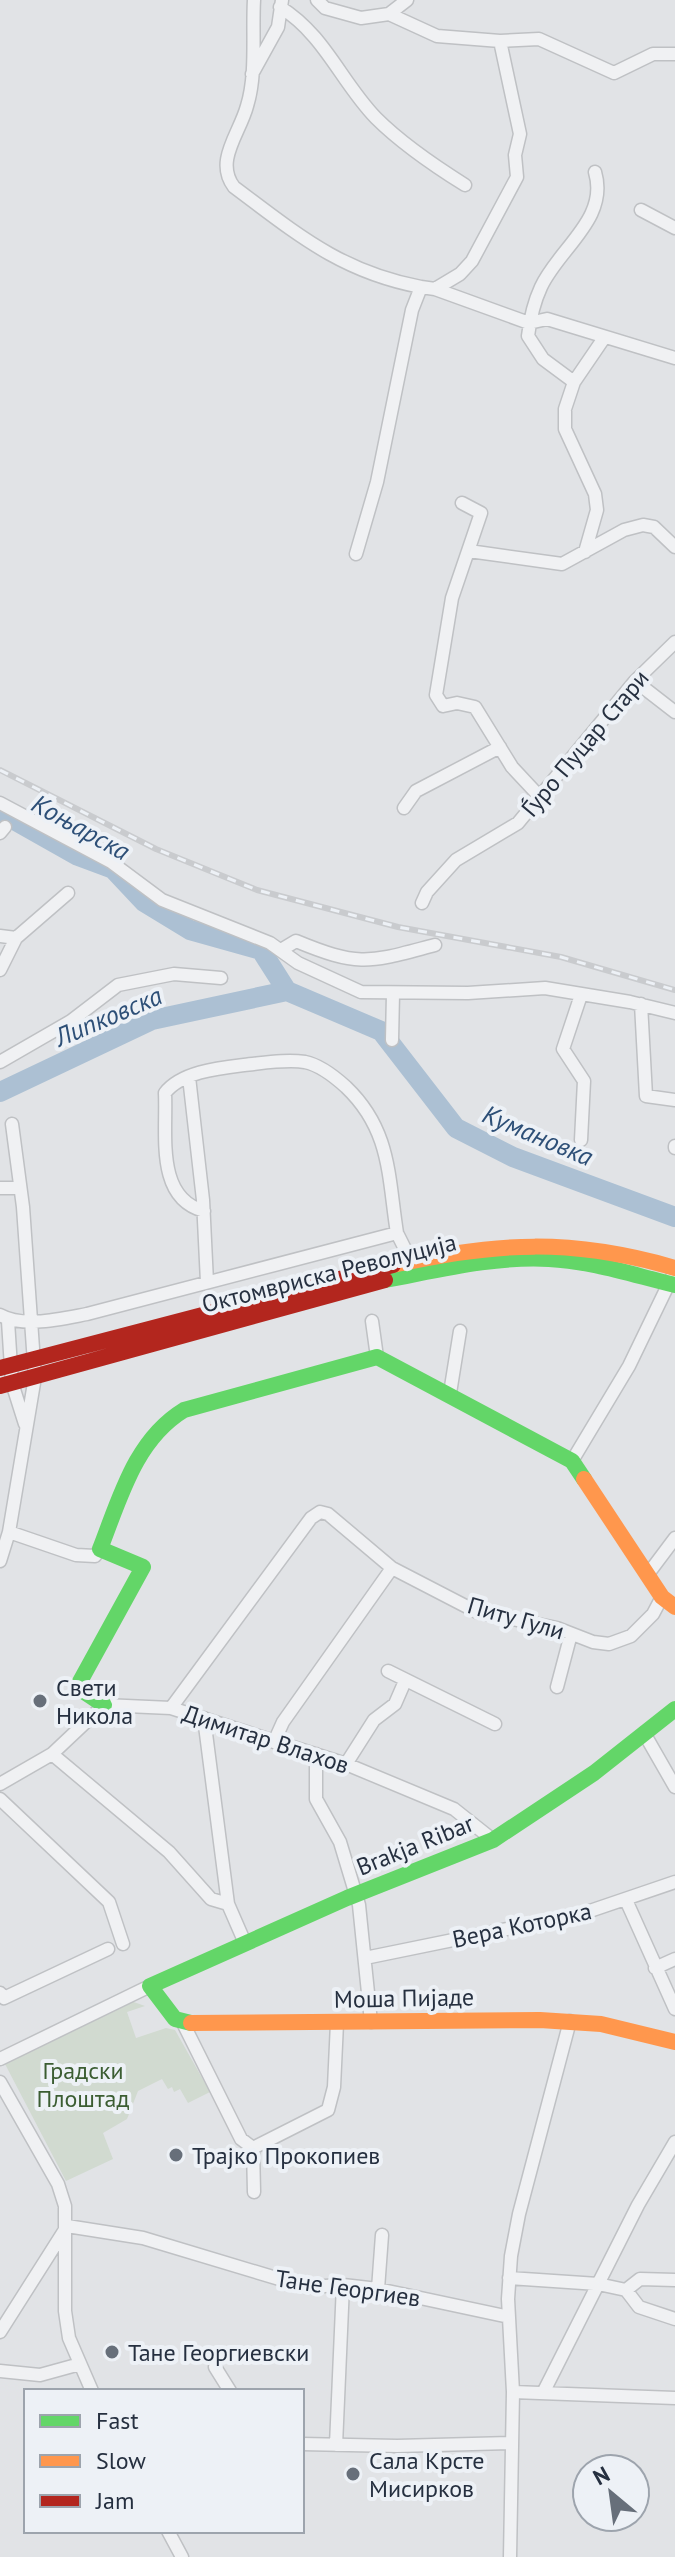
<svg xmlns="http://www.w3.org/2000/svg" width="675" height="2557" viewBox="0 0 675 2557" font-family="'PT Sans',sans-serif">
<rect width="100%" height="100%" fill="#e1e3e6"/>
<!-- green -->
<path fill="#d1dad0" d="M131,2001l14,5 -18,6 9,26 30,-10 9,2 35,62 -22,11 -8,-14 -6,3 -2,-5 -4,2 -6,-10 -24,12 -11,28 -24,14 10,26 -47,22 -61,-117z"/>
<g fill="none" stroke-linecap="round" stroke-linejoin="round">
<!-- river -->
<path stroke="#acc0d3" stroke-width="20" d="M0,812l78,44 35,13 31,33 46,28 71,20 26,41
M287,991l94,40 75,97 57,29 162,60
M0,1092l152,-72 135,-29"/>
<!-- street casing -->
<g stroke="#bfc1c4" stroke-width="15">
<path id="street" d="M254,0c-2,33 3,74 -7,106 -7,27 -33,55 -13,81 63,47 107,85 187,100
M317,0l8,8 36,10 28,-4 48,22 63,5 39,-2 75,34 39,-19h22
M280,7c45,28 61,75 96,111 26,26 57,47 89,67
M389,14l18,-14
M252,74l26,-47 4,-27
M641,210l34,18
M435,289l94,34 18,-4 128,39
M574,382l30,-44
M462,503l19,10 -29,85 -16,97 7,11 14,-3 18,4 37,60 28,30
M469,551l93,13 62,-34 19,-5 11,2 21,20
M585,552l12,-42 -2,-16 -30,-65v-20l9,-27 -31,-23 -15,-23c2,-16 6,-34 13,-49 18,-39 68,-68 54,-115
M356,554l21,-72 35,-172 9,-23 14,2 25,-15 12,-13 45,-84 -2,-22 5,-21 -20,-93
M635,681l40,31
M0,803l111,59 51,38 108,43 28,20 63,29 107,1 77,-5 85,14 45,11
M404,808l12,-17 84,-44
M0,833l5,-6
M422,903l5,-11 29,-32 62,-37 117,-142 40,-39
M0,936l16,2
M281,950l15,-9c65,27 74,21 139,4
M0,970l16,-32 52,-45
M641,1004l5,92 29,4
M392,1040l1,-46
M0,1062l71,-41 47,-36 56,-11 47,4
M189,1077l14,123 4,82
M581,1140l3,-59 -21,-32 18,-54
M675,1148v-2
M0,1188h20
M204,1211c-49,-13 -37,-77 -39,-118 16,-21 54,-25 79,-28 20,-2 42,-6 61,-3 15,3 30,15 41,25 45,43 42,89 51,146
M0,1315c23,13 60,4 87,-1l310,-81 14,28
M8,1321l4,62 13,41
M372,1321l5,36
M450,1393l10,-62
M572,1461l57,-95 43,-89
M9,1532l67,23 19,1 5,-7
M0,1561l9,-29 26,-155 -12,-170 -11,-83
M648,1574l27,-36
M388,1671l107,53
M557,1687l14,-53
M171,1708l140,-190 9,-6 8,2 64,54 85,44 80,16 36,14 16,2 22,-8 22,-22 9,-17
M644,1733l31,54
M274,1742l9,-20 109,-154
M52,1754l117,98 42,47 17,5 -24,-186
M316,1754v45l24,43 19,63 12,117
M346,1764l28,-44 21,-16 10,-23
M0,1784l52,-30 52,-49 67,3 175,56 108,45 39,31
M0,1799l109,103 14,42
M626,1900l49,109
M228,1904l17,39
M365,1958l216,-44 94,-32
M655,1968l20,-9
M0,1993l4,5 104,-49
M183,2023l58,116 12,9 75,-38 6,-23 3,-64
M0,2059l150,-73
M0,2082l58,102 7,22v105l4,27 23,53
M253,2148l1,44
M67,2226l76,12 163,49 37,-2 35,4 131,28
M509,2278l89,6 28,6 13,17 36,12
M378,2289l4,-54
M626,2290l14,-11 35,1
M0,2332l66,-104
M215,2367l15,24
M0,2371l40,4 40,-11
M513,2392l162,6
M543,2393l95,-188 37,-63
M302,2444l95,2 113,-3
M336,2445l7,-160
M168,2531l14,26
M510,2557l3,-165 -5,-93 3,-43 8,-42 51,-193"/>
</g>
<!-- street -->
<use href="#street" stroke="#f0f1f3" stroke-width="12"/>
<!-- fast -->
<path stroke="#63d668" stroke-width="16" d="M385,1280c54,-10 108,-24 164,-21 43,2 84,16 126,26
M104,1705l-27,-18 66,-120 -43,-18c20,-51 35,-109 84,-139l193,-53 195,104 12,18
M191,2023l-16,-4 -25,-33 197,-88 146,-58 101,-67 81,-64"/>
<!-- slow -->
<path stroke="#ff974d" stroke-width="16" d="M393,1265c104,-23 179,-27 282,3
M584,1479l78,118 13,10
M191,2023l349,-3 61,4 74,18"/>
<!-- jam -->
<path stroke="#b3261e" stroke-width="16" d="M0,1368l393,-103
M0,1386l385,-106"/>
<!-- rail casing -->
<g stroke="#c9cbce" stroke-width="6">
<path id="rail" d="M0,770l156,79 101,41 141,37 163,30 114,33"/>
</g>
<!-- rail -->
<use href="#rail" stroke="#edf1f6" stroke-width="3" stroke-dasharray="9" stroke-linecap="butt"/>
</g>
<!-- markers -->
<g fill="#676f7a" stroke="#edf1f6" stroke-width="3">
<circle cx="40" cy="1701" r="8"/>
<circle cx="176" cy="2155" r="8"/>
<circle cx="112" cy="2352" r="8"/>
<circle cx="353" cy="2474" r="8"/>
</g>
<g text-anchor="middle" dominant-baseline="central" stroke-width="8" stroke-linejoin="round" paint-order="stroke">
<!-- street labels -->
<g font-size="24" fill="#263040" stroke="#edf1f6">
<text transform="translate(585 743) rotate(-50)">Ѓуро Пуцар Стари</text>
<text transform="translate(329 1273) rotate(-14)">Октомвриска Револуција</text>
<text transform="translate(516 1618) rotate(16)">Питу Гули</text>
<text transform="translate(266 1739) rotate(18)">Димитар Влахов</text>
<text transform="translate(415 1845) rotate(-22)">Brakja Ribar</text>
<text transform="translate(522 1925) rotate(-12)">Вера Которка</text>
<text transform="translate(404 1998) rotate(-1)">Моша Пијаде</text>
<text transform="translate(348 2288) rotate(8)">Тане Георгиев</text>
</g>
<!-- poi labels -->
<g font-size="24" fill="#263040" stroke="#edf1f6" text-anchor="start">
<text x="56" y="1687">Свети<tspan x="56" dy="28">Никола</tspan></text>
<text x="192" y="2155">Трајко Прокопиев</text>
<text x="128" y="2352">Тане Георгиевски</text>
<text x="369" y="2460">Сала Крсте<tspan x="369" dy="28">Мисирков</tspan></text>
</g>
<!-- park labels -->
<g font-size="24" fill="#3b5d32" stroke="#edf1f6">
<text x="83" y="2070">Градски<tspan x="83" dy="28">Плоштад</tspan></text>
</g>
<!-- water labels -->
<g font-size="26" font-style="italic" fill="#2d4f77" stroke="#edf1f6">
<text transform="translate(81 827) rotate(29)">Коњарска</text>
<text transform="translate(108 1016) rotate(-23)">Липковска</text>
<text transform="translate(538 1135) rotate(23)">Кумановка</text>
</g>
</g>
<!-- legend -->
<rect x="24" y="2389" width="280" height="144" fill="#edf1f6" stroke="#9da4ad" stroke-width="2"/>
<rect x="40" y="2415" width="40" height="12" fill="#63d668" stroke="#9da4ad" stroke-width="2"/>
<text x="96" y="2429" font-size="24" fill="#263040">Fast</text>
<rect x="40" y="2455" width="40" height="12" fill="#ff974d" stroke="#9da4ad" stroke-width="2"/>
<text x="96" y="2469" font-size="24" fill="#263040">Slow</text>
<rect x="40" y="2495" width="40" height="12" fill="#b3261e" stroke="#9da4ad" stroke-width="2"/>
<text x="96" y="2509" font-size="24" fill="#263040">Jam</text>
<!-- north arrow -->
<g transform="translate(611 2493) rotate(331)"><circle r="38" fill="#edf1f6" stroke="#9da4ad" stroke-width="2"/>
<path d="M0-6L14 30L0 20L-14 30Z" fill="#676f7a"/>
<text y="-12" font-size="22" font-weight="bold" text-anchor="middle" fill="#263040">N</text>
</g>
</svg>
